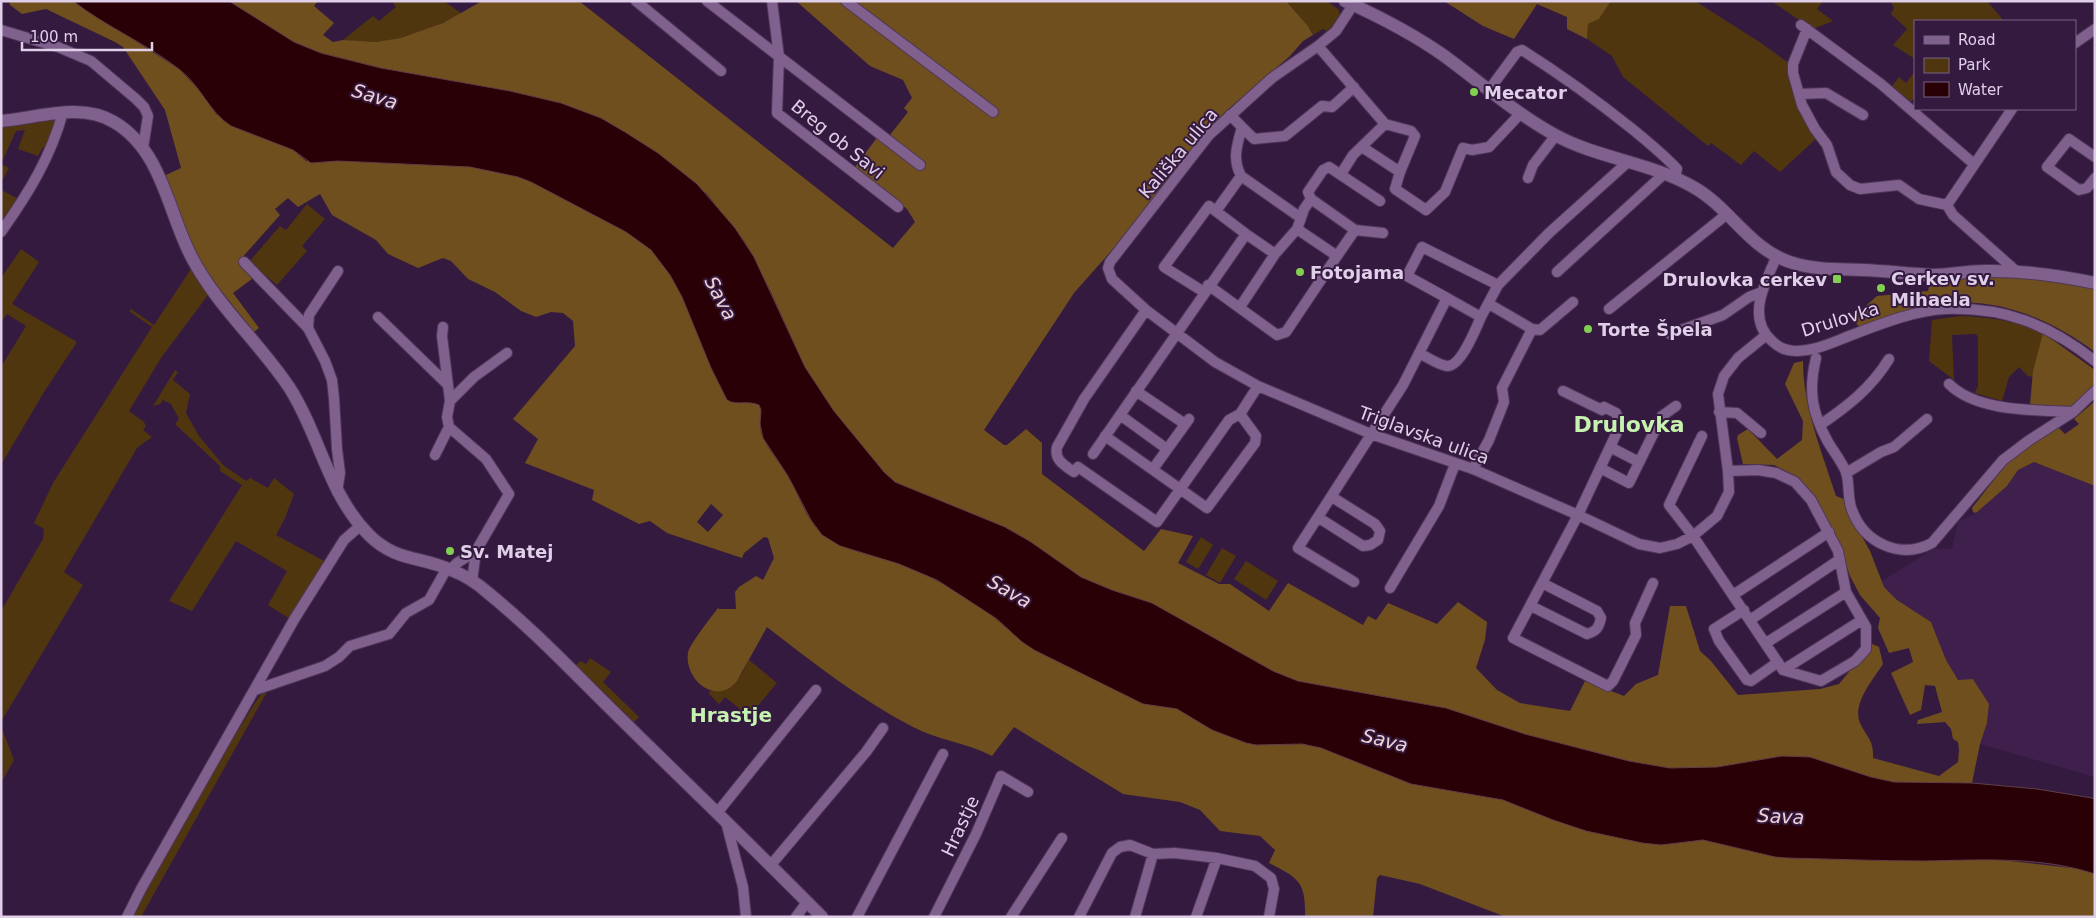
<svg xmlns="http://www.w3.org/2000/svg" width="2096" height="918" viewBox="0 0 2096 918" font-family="'DejaVu Sans',sans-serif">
<rect width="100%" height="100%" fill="#351a40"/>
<!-- built -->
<path fill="#3f1f4c" d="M2034,462l61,24v291l-115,-33 7,-21 2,-19 -16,-25 -15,2 -12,-21 -15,-38 -34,-22 -13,-13 -2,-6 51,-32h19l6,-27 18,-9 31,-27 11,-16z"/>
<!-- green -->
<path fill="#4f360f" d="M392,1h52l18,13c-27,12 -58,29 -88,28 -10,0 -21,-1 -31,-2l30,-24 6,5 17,-14z
M1286,1h41l12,9 1,7 -9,11 -5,3 -3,-2 -10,6 -5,-9z
M1611,1h84l66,42 29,21 28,73 -38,35 -26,-21 -13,14 -30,-22 -3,3 -85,-69 -11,-21 -25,-17 1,-15 11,-5z
M1771,1h52l-6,8 16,12 -20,8z
M1890,1h97l17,20h-89v38l-22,-14 14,-16 -16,-15 3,-6z
M1915,71v25l-4,6 -19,-16 7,-9 7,6z
M56,120l-8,28 -5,-1 -5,9 -20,-7 7,-19 -9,1 -15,33 8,4 -8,15v-56z
M1,190l20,10 -15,19 -5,-2z
M307,204l18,15 -23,27 5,5 -30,34 -28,-23 31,-36 6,4z
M21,249l18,13 -27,42 65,38 -33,50 -43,73v-98l25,-41 -19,-12 -6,8v-44z
M191,269l17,26 -47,63 -32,53 15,11 2,4 -3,4 9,7 -15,11 -73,124 19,13 -81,135 -1,-109 42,-72 1,-10 -10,-6 19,-40 99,-156 -23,-16 2,-2 23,16z
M1960,316c30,1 55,5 83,17l-10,44 -5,-1 -9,-9 -10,10 -7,24 -27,-8 3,-7v-49l-2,-3 -24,1 2,45 -25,-19 3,-41z
M175,370l3,2 -5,8 17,14 -4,19 13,23 24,29 23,16 4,-3 18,10 6,-10 20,16 -9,24 -9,17 48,26 -34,58 -22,-14 19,-34 -51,-30 -44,70 -23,-10 73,-116 -22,-14v-5l-45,-42 4,-5 -8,-15 -8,-4 -3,4 -7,2z
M1201,537l12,8 -15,24 -12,-7z
M1222,548l14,8 -16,27 -14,-8z
M1246,561l32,20 -12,19 -32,-21z
M590,658l21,14 -8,10 36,35 -5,5 -58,-57 4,-4 6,3z
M749,660l28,23 -32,38 -6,-6 1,-6 -15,-12 -6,7 -10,-10v-3c25,1 29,-10 40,-31z
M268,690l-127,227h-10l93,-164 33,-53 6,-8z
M1,726l13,34 -13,23z"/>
<!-- forest -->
<path fill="#6f4f1d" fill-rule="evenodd" d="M9,1h64l106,68 20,21 17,24 15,12 62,24 13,11 11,2 21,-2 132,6 48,10 13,5 95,50 25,18 19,25 12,22 29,71 16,32c11,3 21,0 32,5 5,11 -2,22 4,33 7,14 18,26 25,39 10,16 17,39 30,53 22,22 55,24 83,35 42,16 81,39 113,70l154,72 9,2 35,21 34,13 10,2 46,-1 19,4 90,36 92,16 50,20 108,25 42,-5 72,17 12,1 108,3 98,-2 87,10 15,5v43h-589l-86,-33 -40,-9 -3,3 -4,39h-68c1,-36 -7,-39 -36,-54l6,-13 -15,-14 -40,-5 -20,-21 -20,-8 -57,-8 -109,-67 -22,29c-25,-13 -54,-16 -79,-29 -52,-27 -100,-64 -146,-100l-30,54c-21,26 -53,-2 -49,-28 1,-8 24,-37 30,-45l1,1h17l-1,-17 4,-5 17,-11 7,4 11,-22 -6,-20 -4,-1 -20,16 -2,5 -75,-25 -17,-12 -11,3 -47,-24 2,-10 -69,-27 13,-24 -25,-20 62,-73 -2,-25 -10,-8 -12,-1 -15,5 -15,-6 -26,-19 -27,-13 -17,-18 -8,-3 -25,10 -30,-14 -12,-14 -44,-25 -12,-21 -22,13 -10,-9 -13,11 5,6 -40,45 16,16 -23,17 26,35 -5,4 -48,-60 -10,-18 -32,-78 17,-8 -16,-58 -42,-63 -8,-5 -69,-33 -24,5 -12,-9zM711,504l12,11 -15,17 -11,-10z
M229,1h89l-4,5 20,17 -11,12 10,7 10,-2 33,2 25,-4 42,-15 39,-22h97l314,247 22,-26 -8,-13 -52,-42 24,-32 7,5 22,-28 -4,-4 8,-10 -9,-18 -33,-14 -74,-65h490l22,25 5,9 -10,6 -13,15 -64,55 -28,31 -63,82 -61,69 -90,137 20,15h3l19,-16 16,14v31l102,77 17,-22 32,7 -15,27 41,21h11l39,27 19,-28 75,42 5,-9 8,4 12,-17 49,21 21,-22 29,20 -2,18 -9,28 21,22 23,13 50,8 15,-30 39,15 12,-12 22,-9 12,-69h16l14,45 11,10 27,34 82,-6 19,-5 33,-40 7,3 4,17c-10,16 -31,39 -23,59 7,15 14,17 13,35l66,18 19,-14 1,-12 -1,-8 -5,-3 -2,-10 -6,-7 -28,2 1,-4 24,-8 -7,-26 -10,-1 -4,25 -11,5 -19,-42 22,-11 -4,-14 -20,5 -11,-25 2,-10 -20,-23 -10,-19 -9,-26 -27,-54 -15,-18 -25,-13 -31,-1 -6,-26 1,-3 10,-6 29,30 25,-19 1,-19 -18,-37 9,-21 9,-2c0,46 19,91 33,135l13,5 6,23 15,27 14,36 13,13 34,22 15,38 12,20 15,-1 16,25 -2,19 -7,21 -8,39 -78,-1 -23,-5 -61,-20 -28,-1 -65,11 -47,1 -41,-7 -104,-27 -79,-26 -148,-27 -25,-10 -121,-68 -40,-13 -31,-13 -50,-35 -26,-15 -110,-45 -11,-10 -51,-61 -28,-44 -34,-75 -26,-50 -38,-48 -49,-41 -57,-35 -40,-15 -51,-12 -129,-23 -60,-15 -27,-11z
M1444,1h167l-12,18 -11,5 -1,15 -20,-10v-12l-30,-13 -23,35 -31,-13z
M1992,274l80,8 23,7v63c-45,-34 -105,-59 -162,-46 -24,5 -49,14 -73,22l-8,-10 25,-22 51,-5 3,-11z
M2043,333l52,37v17l-23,19h-30l-12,-1 3,-34z
M2095,401v85l-61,-24 -16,8 -11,16 -31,27 -3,-1 -1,-4 35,-45 26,-20 26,-15 6,6 14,-10 -5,-5z"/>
<!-- water -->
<path fill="#290005" stroke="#603e49" d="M73,1h156l65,41 27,11 60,15 129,23 51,12 40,15 24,14 33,21 39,31 38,44 19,29 51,110 29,44 50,61 11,10 110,45 26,15 50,35 31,13 40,13 121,68 25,10 148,27 79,26 104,27 41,7 47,-1 65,-11 28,1 61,20 23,5 78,1 65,6 55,9 3,1v75c-55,-18 -114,-14 -171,-13 -45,0 -91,-2 -137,-3l-12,-1 -72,-17 -42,5 -19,-2 -56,-12 -33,-11 -50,-20 -92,-16 -90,-36 -19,-4 -46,1 -10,-2 -34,-13 -35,-21 -34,-5 -109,-54 -12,-8 -25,-23 -60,-39 -38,-16 -59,-18 -18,-11 -11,-15 -23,-44 -25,-38 -3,-14 1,-14 -2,-5c-12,-5 -23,1 -32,-5l-16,-32 -29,-71 -12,-22 -19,-25 -25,-18 -95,-50 -13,-5 -48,-10 -132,-6 -27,2 -18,-13 -62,-24c-22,-14 -30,-40 -51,-56 -34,-27 -74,-43 -107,-69z"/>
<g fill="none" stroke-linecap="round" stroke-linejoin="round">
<!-- minor casing -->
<g stroke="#4f3758" stroke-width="12">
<path id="minor" d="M636,1l85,70
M707,1l213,164
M772,1l7,56 -2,56 121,94
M846,1l147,111
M1353,5l-17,26 -18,15 -46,32 -63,57 -99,127 -2,6 4,11 34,31 69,52 43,24 113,48 102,35 105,46 61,29 21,4 17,-4 16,-8 24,-20 12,-24 -1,-21 -10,-77 6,-18 14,-18 27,-22
M1801,25l80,59 93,80
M1807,29l-14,35v9l9,32 13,24 12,16 9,27 14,13 10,4 39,-4 20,14 28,6
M1,30l57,17 33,14 45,38 8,8 4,9 -5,32
M2075,43l20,-14
M1318,46l67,78 26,7 4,5 -15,36 -5,17 31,21 19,-18 18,-44 9,2 17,-3 32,-34
M1489,90l28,-38 5,-2c38,24 74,50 109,78 16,13 32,26 46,41l-2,8
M1800,94l26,-1 37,22
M2012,109l-65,96 6,10 63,56
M1230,115l24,24 31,-3 37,-30 10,1 22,-20
M1362,147l38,25
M2095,157l-26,-18 -22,28 32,23 8,-2 8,-10
M1341,174l12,-19 32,-31
M1241,176c-9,-17 -4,-31 1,-49
M1528,178l5,-13 23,-30
M1301,218l3,-9 7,-10
M1355,230l-44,-31 -3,-7 15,-22 6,-3 51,34
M1355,230l28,3
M1,232c27,-38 50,-75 62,-120
M1337,256l18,-26
M1776,258c-11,25 -30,60 -4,83 4,4 10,8 16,9 22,5 49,-10 69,-17 26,-10 60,-23 88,-24 60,-2 103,15 150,52
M244,262l64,66 17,33 7,19 2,18 3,51 3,24 -3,19
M1557,272l108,-99
M1208,285l69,50 9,-3 51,-76 -40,-27
M1498,285l51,-52 80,-72
M1204,292l-40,-25 45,-61 37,28
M1489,304l43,25
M1240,307l35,-53
M1609,309l118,-95
M1146,310l-62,89 -27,48c-3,13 7,18 17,25l4,-5 79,55 72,-102 11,-6 18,-28
M378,317l70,68 2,16 -3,16 2,10 37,32 23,35 -33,57 -4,30
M443,327l-1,9 6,49
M308,328l1,-13 29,-44
M1670,334l53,-19 26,-18 13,-5
M1419,353c8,4 19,12 28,13 14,1 29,-38 34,-49
M1816,358c-8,33 -4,55 12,84 6,10 14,20 18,30 4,12 1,26 6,38 12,33 48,50 80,33l71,-83 25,-19 45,-29 22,-21
M1949,384c28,28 86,26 124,28
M1136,391l49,33
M1563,391l39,19 2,-3 12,6 3,8 -1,9 -40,85 -65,123 95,48 5,-5 23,-46 -1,-12 18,-40
M450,401l24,-24 33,-24
M1719,412l18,1 24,20
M1120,415l47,34
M1820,425c28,-19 51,-37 69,-66
M1105,436l102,72 48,-65 1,-7 -16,-22
M1702,436l-33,69 24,31 90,134 38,11 34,-20 11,-12v-22l-20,-35 -8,-41 -27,-51 -16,-18 -19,-9 -18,-3 -30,1
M1610,447l29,15
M1093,454l153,-220 29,20 22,-25 4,-11 -60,-42 -25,35
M435,455l14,-28
M1600,468l29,15 33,-67 14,-10
M1153,469l36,-50
M1473,469l16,-29 15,-38 -2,-14 30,-59 8,1 33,-28
M1846,473l35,-21 13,-5 33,-28
M1319,518l44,28 7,-1 8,-5 2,-9 -5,-7 -43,-27
M451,569l6,-6 19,-12
M1354,582l-56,-34 105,-163 44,-87 34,19 17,-32 -76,-38 -15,29 40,22
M1390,588l49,-82 16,-42
M1733,595l96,-63
M1531,606l56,28c10,-3 12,-7 14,-16l-4,-7 -55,-28
M1744,610l-30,19 5,12 28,39 4,1 27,-19
M1750,620l89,-60
M1766,643l80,-51
M1783,670l79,-50
M255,690l70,-24 14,-9 11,-11 39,-12 17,-21 23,-13 18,-32
M717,813l99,-123
M726,822l17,65 3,30
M770,866l96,-114 17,-24
M127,917l14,-28 154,-271 49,-78 16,-14
M796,917l11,-15
M857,917l86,-163
M934,917l42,-83 25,-58 27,16
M1011,917l51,-79
M1079,917l33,-64 8,-6 10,-2 23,9 22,-1 42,5 38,8 16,12 3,11 -5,28
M1135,917l18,-63
M1196,917l21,-59"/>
</g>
<!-- tertiary casing -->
<g stroke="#4f3758" stroke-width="14">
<path id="tertiary" d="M1345,1c33,15 68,33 98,54 37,27 72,58 112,80 44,24 96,27 140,53 36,21 56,63 98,75 22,7 47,6 70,7 24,1 47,4 71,5 16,0 33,-4 49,-4 38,-1 75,4 112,12
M1,121c37,-3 79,-19 113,1 48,28 54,90 77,134 25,49 68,86 98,131 31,48 39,107 80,148 27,27 52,21 82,35 13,5 26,13 36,22 47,38 89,83 132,125 68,67 136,132 203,200"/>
</g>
<!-- minor -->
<use href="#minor" stroke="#80618d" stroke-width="10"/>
<!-- tertiary -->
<use href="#tertiary" stroke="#80618d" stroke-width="12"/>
</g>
<!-- markers -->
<g fill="#81d050" stroke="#351a40" stroke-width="2">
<circle cx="1474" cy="92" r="5"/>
<circle cx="1300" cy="272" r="5"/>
<rect x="1832" y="274" width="10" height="10" rx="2.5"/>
<circle cx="1881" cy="288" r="5"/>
<circle cx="1588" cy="329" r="5"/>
<circle cx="450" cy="551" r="5"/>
</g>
<g text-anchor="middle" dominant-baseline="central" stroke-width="4" stroke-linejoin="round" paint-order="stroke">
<!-- poi labels -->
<g font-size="18" font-weight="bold" fill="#e0cfe8" stroke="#351a40" text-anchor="start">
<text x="1484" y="92">Mecator</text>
<text x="1310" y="272">Fotojama</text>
<text x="1891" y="278">Cerkev sv.<tspan x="1891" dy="21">Mihaela</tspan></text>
<text x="1827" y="279" text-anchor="end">Drulovka cerkev</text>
<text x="1598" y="329">Torte Špela</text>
<text x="460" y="551">Sv. Matej</text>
</g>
<!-- street labels -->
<g font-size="18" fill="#e0cfe8" stroke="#351a40">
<text transform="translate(838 139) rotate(39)">Breg ob Savi</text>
<text transform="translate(1178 153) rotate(-50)">Kališka ulica</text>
<text transform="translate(1840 319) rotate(-17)">Drulovka</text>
<text transform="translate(1424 435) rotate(20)">Triglavska ulica</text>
<text transform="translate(960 826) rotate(-65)">Hrastje</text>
</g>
<!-- water labels -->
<g font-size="19" font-style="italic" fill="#f0d3d4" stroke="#351a40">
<text transform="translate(375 96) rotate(17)">Sava</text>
<text transform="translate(721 298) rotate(62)">Sava</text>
<text transform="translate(1010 591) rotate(30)">Sava</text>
<text transform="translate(1385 740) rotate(14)">Sava</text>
<text transform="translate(1781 816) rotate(3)">Sava</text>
</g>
<!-- quarter labels -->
<g font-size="20" font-weight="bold" fill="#c6f2af" stroke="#351a40">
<text x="731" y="715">Hrastje</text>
</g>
<!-- district labels -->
<g font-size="22" font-weight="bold" fill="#c6f2af" stroke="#351a40">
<text x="1629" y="424">Drulovka</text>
</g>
</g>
<!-- border -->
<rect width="2096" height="918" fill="none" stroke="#e0cfe8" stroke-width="5"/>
<!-- legend -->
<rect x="1914" y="20" width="162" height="90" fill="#351a40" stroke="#796283"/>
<rect x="1924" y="36" width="25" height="8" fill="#80618d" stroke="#796283"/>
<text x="1958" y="45" font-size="15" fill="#e0cfe8">Road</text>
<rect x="1924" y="58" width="25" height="15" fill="#4f360f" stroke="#796283"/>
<text x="1958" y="70" font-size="15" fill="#e0cfe8">Park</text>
<rect x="1924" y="82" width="25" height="15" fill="#290005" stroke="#796283"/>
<text x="1958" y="95" font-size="15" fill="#e0cfe8">Water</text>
<!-- scale -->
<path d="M22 42v8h130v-8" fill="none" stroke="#e0cfe8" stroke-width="2.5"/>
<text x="30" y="42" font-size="15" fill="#e0cfe8" stroke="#351a40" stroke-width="4" paint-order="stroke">100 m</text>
</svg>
